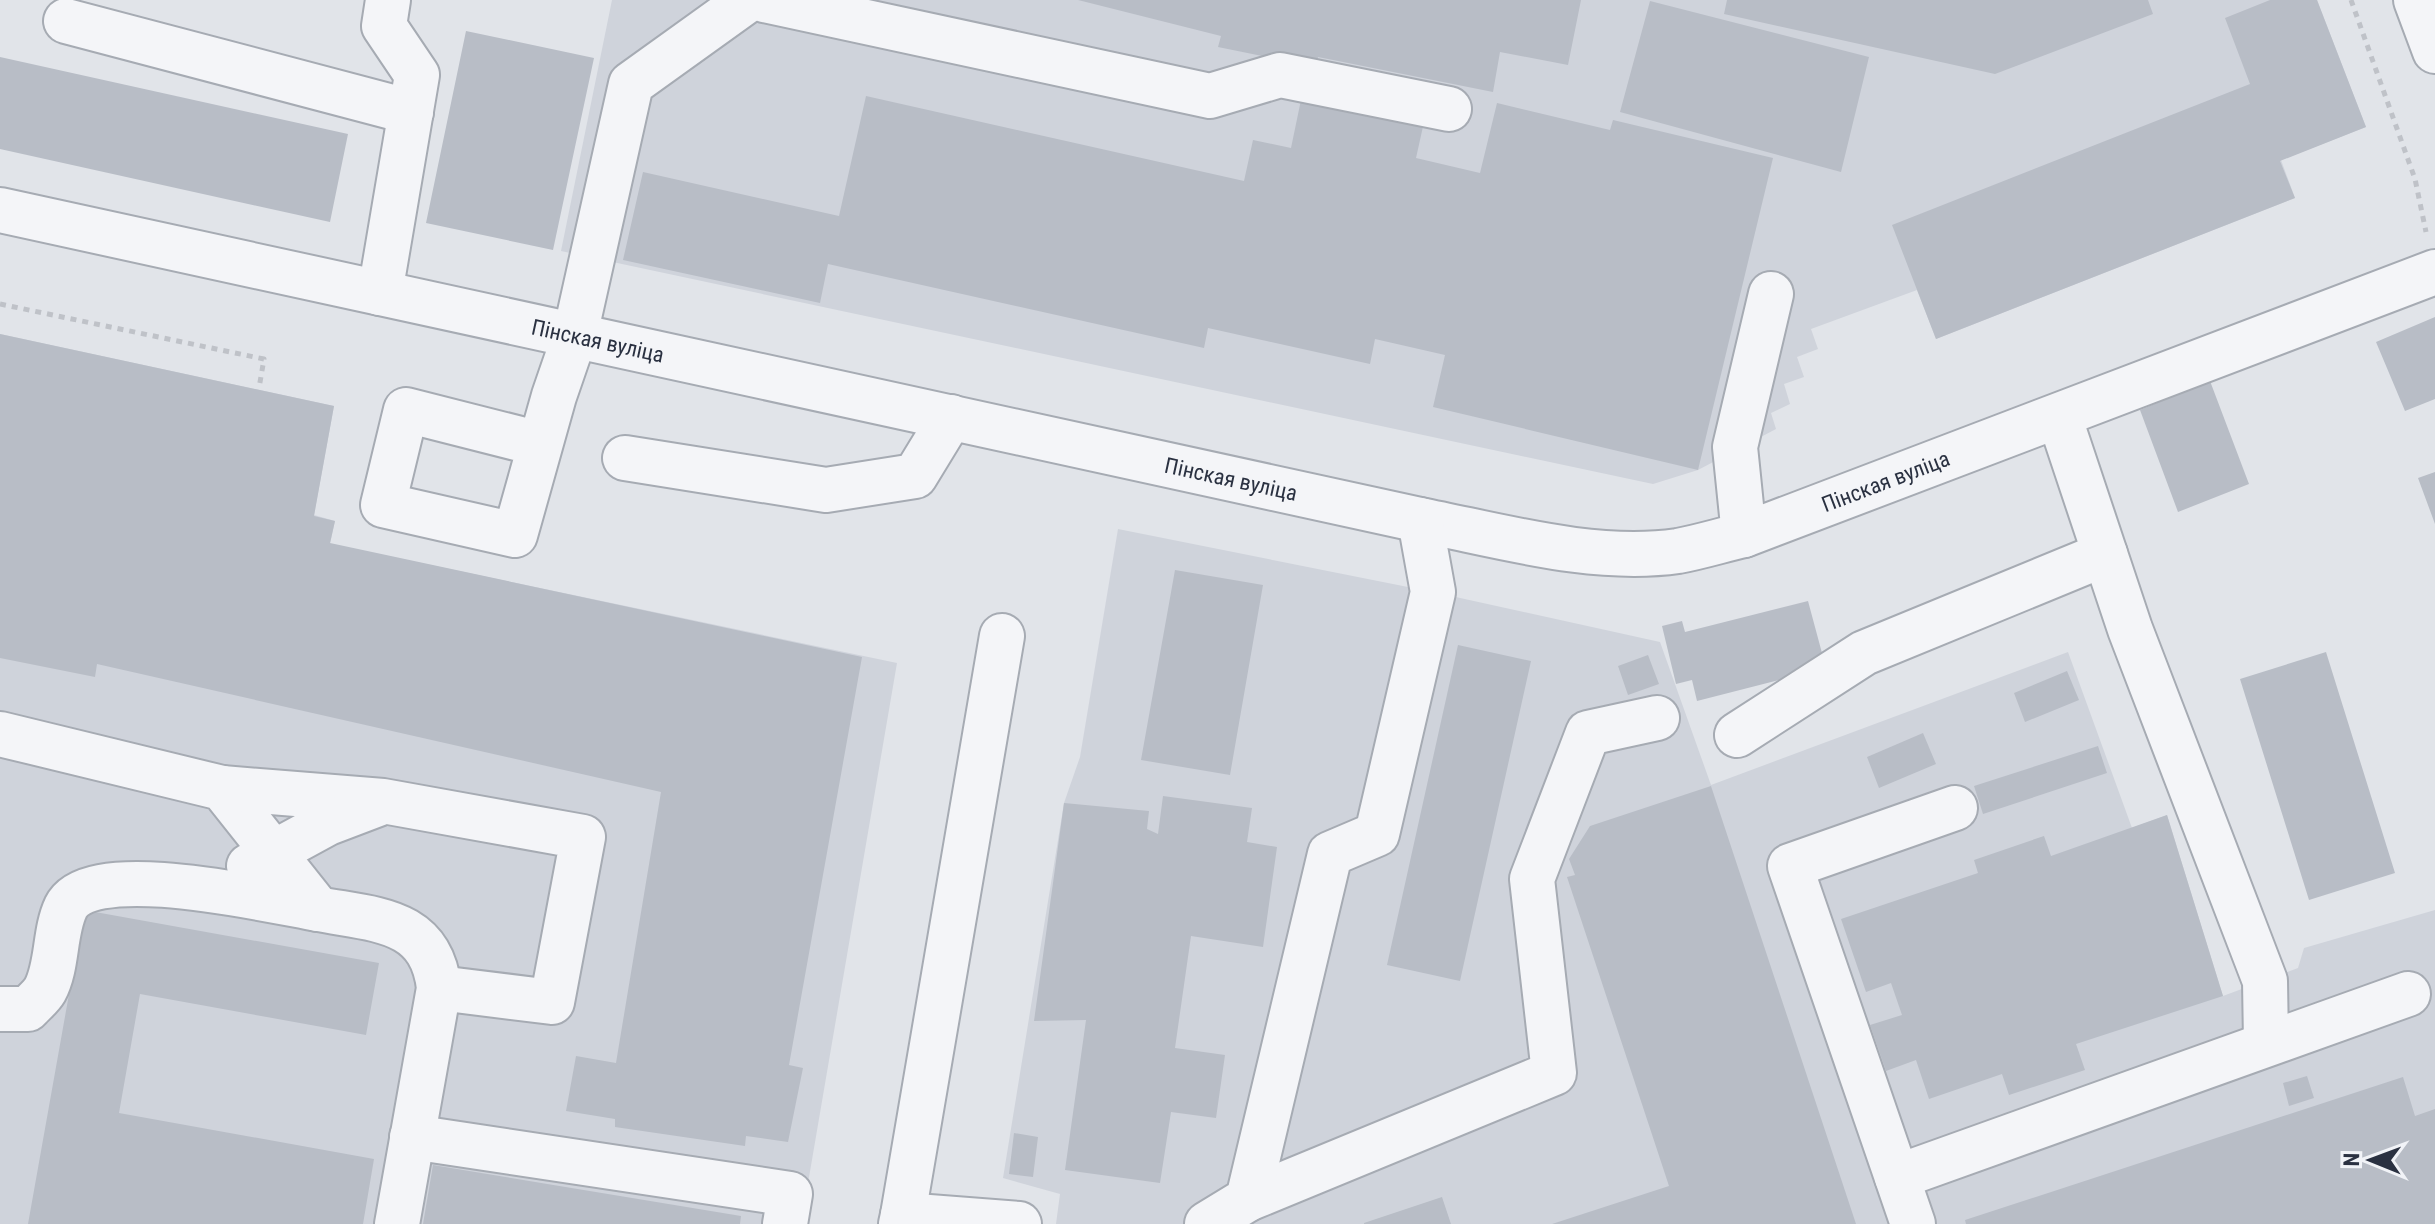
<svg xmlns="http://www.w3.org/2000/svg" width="2435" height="1224" viewBox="0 0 2435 1224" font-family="'Roboto Condensed',sans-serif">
<rect width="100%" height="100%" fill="#e1e4e9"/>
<!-- built -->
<path fill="#cfd3db" d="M612,0h1705l49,127 -85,33 14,38 -359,141 -19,-49 -106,39 7,20 -21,8 7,20 -20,7 6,20 -19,9 5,16 -78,41 -45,14 -1092,-233z
M0,334l334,72 -20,109 21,6 -5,23 567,119 -96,561h-801z
M1118,529l315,63 227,50 51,143 357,-133 64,176 35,-13 56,181 75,-28 6,-20 131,-38v314h-1379l4,-30 -57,-16 61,-375 16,-46z"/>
<!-- building -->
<path fill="#b8bdc6" d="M1078,0h503l-13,65 -68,-13 -7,40 -175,-35 -2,10 -98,-20 3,-11z
M1727,0h421l5,14 -158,60 -271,-60z
M2270,0h47l49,127 -86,34 15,37 -359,141 -44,-114 358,-141 -25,-66z
M1650,1l219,56 -28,115 -221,-60z
M466,31l128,27 -41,192 -127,-27z
M0,57l348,77 -18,88 -330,-73z
M1302,95l122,27 -8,36 64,15 17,-70 113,27 3,-10 160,38 -75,312 -265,-63 12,-52 -70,-16 -5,25 -162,-36 -4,20 -376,-84 -8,39 -197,-43 20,-88 196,44 27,-120 378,85 9,-41 38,8z
M2435,317v82l-30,12 -29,-69z
M0,334l334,72 -20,110 21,5 -5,22 532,114 -73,408 14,3 -15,74 -42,-6 -1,10 -130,-19v-8l-49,-8 10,-55 40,7 45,-271 -564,-128 -2,13 -95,-19z
M2210,381l39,103 -71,28 -38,-102z
M2435,472v52l-17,-46z
M1175,570l88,15 -33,190 -89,-15z
M1808,601l18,67 -129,33 -5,-21 -16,4 -14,-58 20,-5 3,11z
M1458,645l73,16 -71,320 -73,-16z
M2326,652l69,221 -86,27 -69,-221z
M1648,655l11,29 -31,11 -10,-29z
M2067,671l12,29 -54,22 -11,-29z
M1923,733l13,31 -57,24 -12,-31z
M2098,746l9,27 -124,41 -9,-28z
M1711,786l145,438h-304l117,-38 -102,-309 8,-2 -6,-16 21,-33z
M1163,796l89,12 -5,34 30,5 -14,100 -72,-11 -16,112 50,7 -9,63 -45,-6 -11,71 -95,-13 21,-150 -52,1 30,-218 85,8 -2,18 11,5z
M2167,815l56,181 -147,48 9,26 -76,25 -7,-21 -73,25 -13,-39 -30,11 -16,-46 32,-10 -11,-32 -25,9 -25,-73 137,-46 -4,-13 70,-24 7,20z
M84,910l295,53 -13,72 -226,-41 -21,119 255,46 -11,65h-335z
M2307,1076l7,22 -25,8 -6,-23z
M2403,1077l12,39 20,-7v115h-469l-1,-4z
M1014,1133l24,4 -5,40 -24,-3z
M433,1165l308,51 -1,8h-317z
M1442,1197l9,27h-87v-1z"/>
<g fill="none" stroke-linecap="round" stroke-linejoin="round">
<!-- minor casing -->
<g stroke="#a6abb3" stroke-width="48">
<g id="minor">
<path d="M764,0l446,96 70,-21 169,34"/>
<path d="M2416,0l19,51"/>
<path d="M66,21l345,91"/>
<path id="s1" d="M0,210l1420,310c82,16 174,43 258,31 22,-4 44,-11 66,-16l691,-263"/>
<path d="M380,293l37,-218 -33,-49 4,-26"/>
<path d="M2059,416l71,213 135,352 1,61"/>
<path d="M540,444l-134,-34 -23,95 132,30 39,-139 21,-61 56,-251 117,-84"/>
<path d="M625,458l201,32 89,-14 36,-59"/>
<path d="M1744,535l-9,-88 36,-153"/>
<path d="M0,734l222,54 96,121c57,11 113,9 121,79l-42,236"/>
<path d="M1737,735l127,-82 241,-99"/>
<path d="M222,788l161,13 200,36 -31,165 -113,-14"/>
<path d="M249,866l79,-43 50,-19"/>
<path d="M0,1009h28c5,-6 13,-12 17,-19 13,-24 9,-58 21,-83 24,-49 205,-6 252,2"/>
<path d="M412,1137l378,57 -5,30"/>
<path d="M1897,1177l511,-183"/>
<path d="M1248,1199l306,-126 -22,-194 56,-146 69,-15"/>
<path d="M903,1215l99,-579"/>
<path d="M901,1224l2,-9 116,9"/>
<path d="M1207,1224l41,-25 82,-345 47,-20 56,-242 -13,-72"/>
<path d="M1913,1224l-123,-358 165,-58"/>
</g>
</g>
<!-- path -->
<path stroke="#bfc2c8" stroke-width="5" stroke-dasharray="6 6" stroke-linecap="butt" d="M2351,0l64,179 11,53
M0,304l264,55 -5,29"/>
<!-- minor -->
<use href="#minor" stroke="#f4f5f8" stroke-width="44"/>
</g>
<g text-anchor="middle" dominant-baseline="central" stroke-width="6" stroke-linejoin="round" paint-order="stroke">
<!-- street labels -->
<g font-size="22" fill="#2a3141" stroke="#f1f3f7">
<text stroke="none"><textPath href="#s1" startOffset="612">Пінская вуліца</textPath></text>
<text stroke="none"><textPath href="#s1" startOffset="1260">Пінская вуліца</textPath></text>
<text stroke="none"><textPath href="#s1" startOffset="1934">Пінская вуліца</textPath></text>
</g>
</g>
<!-- north arrow -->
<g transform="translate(2371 1160) rotate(271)" stroke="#f1f3f7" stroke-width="6" paint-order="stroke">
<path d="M0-6L14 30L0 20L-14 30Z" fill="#2a3141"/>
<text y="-12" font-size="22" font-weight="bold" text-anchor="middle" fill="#2a3141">N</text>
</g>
</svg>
